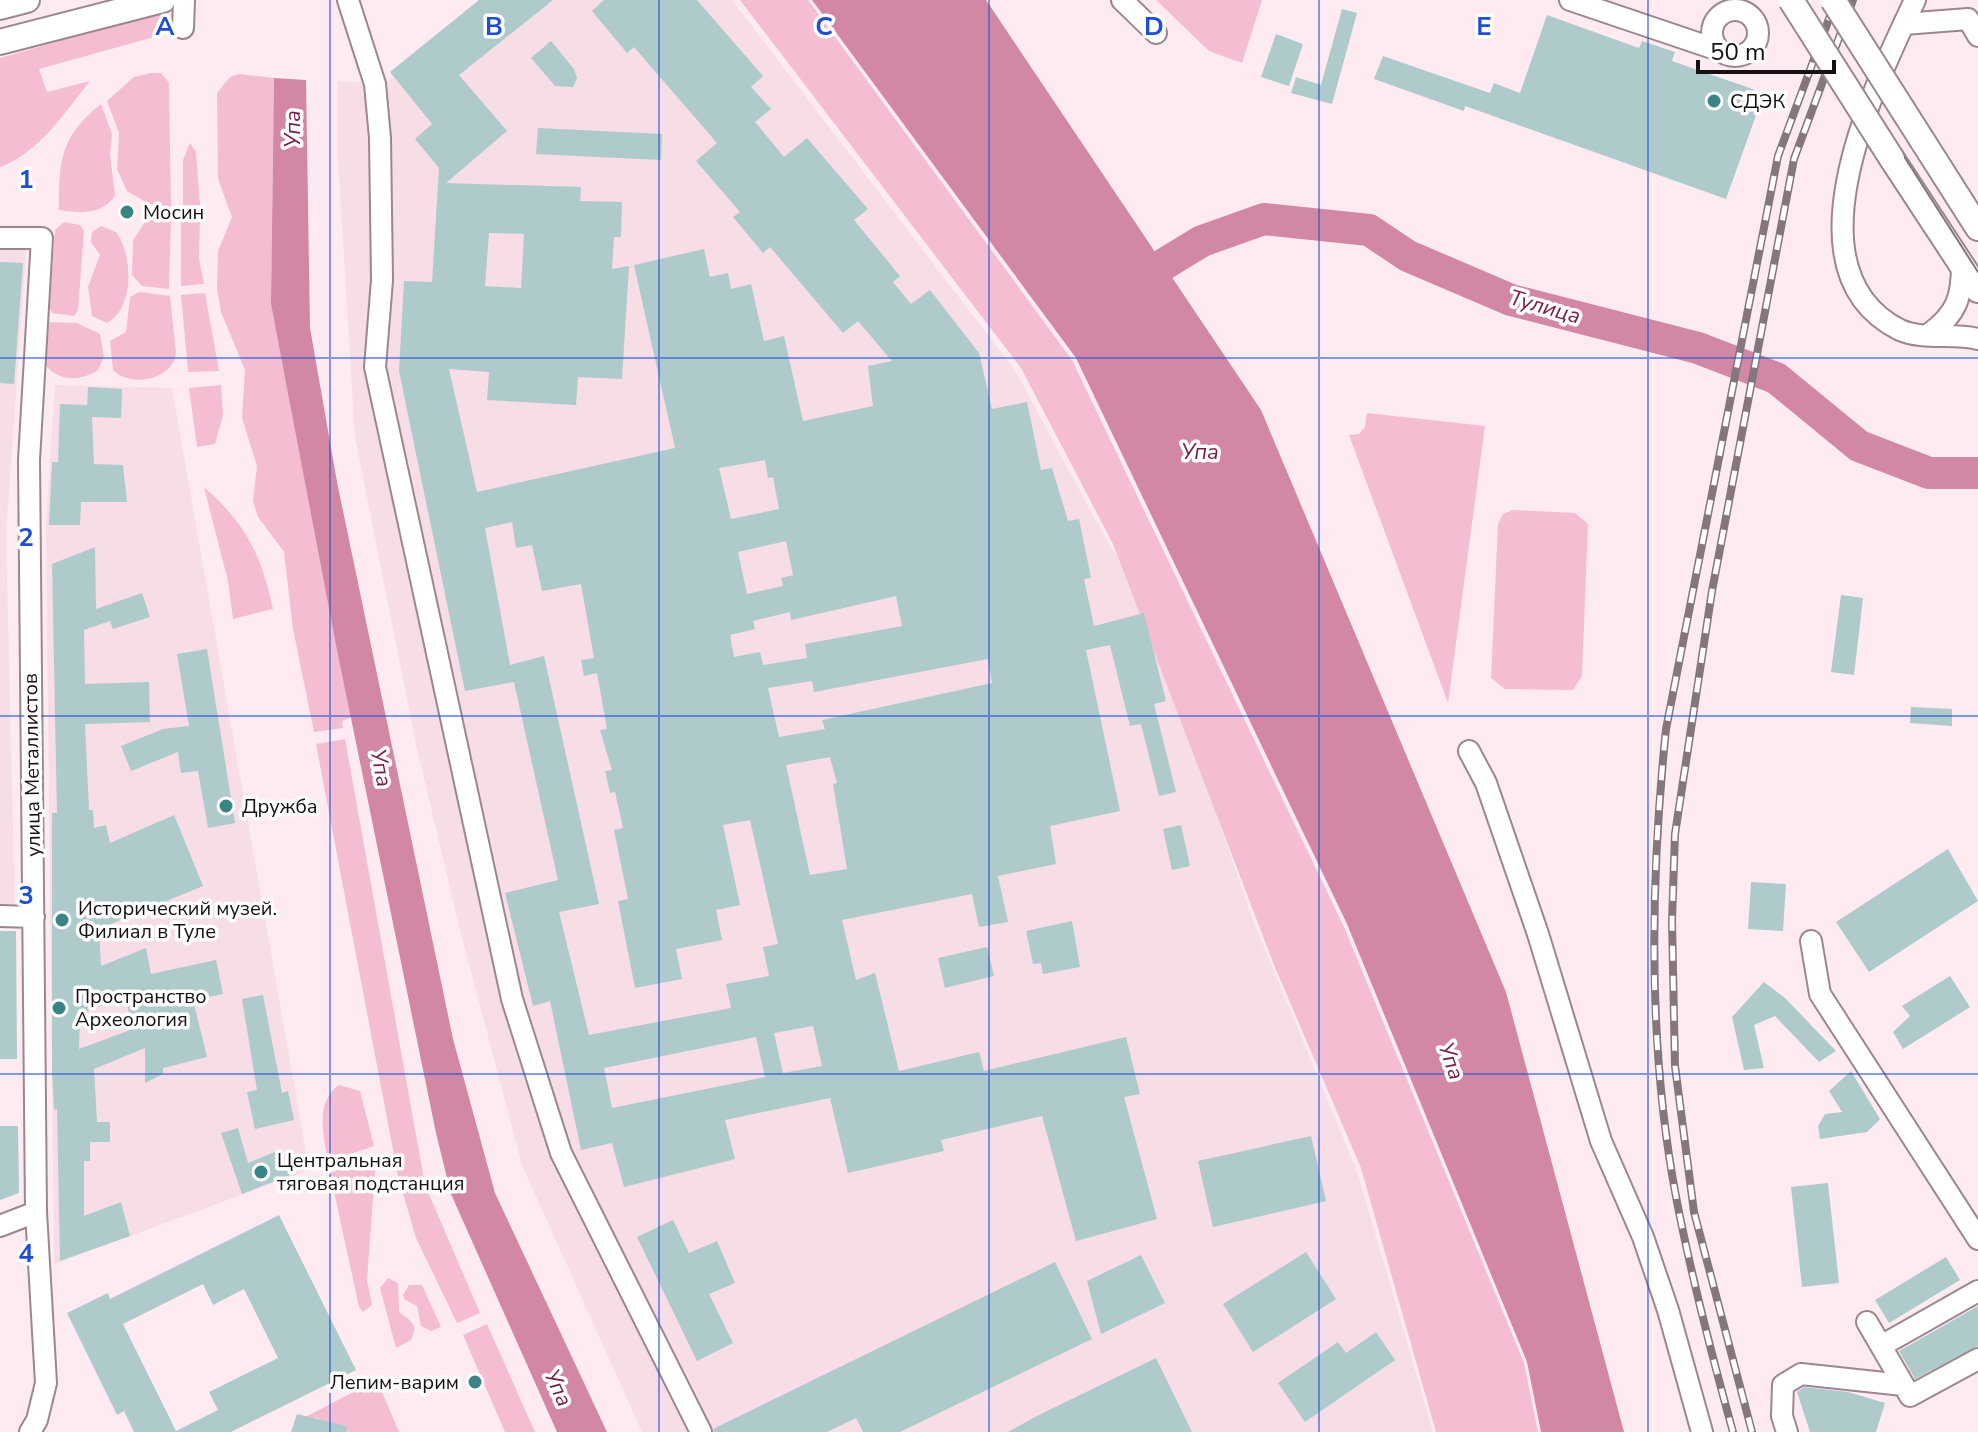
<svg xmlns="http://www.w3.org/2000/svg" width="1978" height="1432" viewBox="0 0 1978 1432" font-family="'Nunito Sans',sans-serif">
<rect width="100%" height="100%" fill="#feebf1"/>
<!-- built -->
<path fill="#f6dde6" d="M479,0h253l284,372 93,173 24,27 120,349 104,250 76,261h-791l-120,-267 -63,-239 -44,-186 -60,-303 -17,-279v-77l45,3 11,-7 -4,-5z
M0,250h26l-20,285 9,376 -15,-2z
M55,385l117,3 137,782 -255,94 -8,-742z"/>
<!-- green -->
<path fill="#f4bdd2" d="M740,0h68l264,360 272,567 180,436 14,69h-102l-75,-264 -87,-203 -161,-421 -92,-176z
M1156,0h106l-20,63 -33,-12z
M160,12l5,22 -126,35 8,23 43,-11c-24,30 -52,73 -90,86v-109z
M151,73h10l8,10 2,125 -22,-4 -22,-13 -10,-22 2,-36 -12,-32 27,-24z
M239,74l35,4 -3,226 81,413 -10,4 1,7 -29,4 -21,-103 -9,-77 -26,-35 -5,-16 4,-35 -15,-48 3,-48 -24,-58 -4,-24 1,-37 14,-34 -14,-38 -1,-86 13,-16z
M101,104l11,30 -2,20 5,42c-13,19 -36,17 -56,14 0,-50 1,-73 42,-106z
M190,143l6,9 4,53h-17v-45z
M181,216l19,2 -1,41 5,25 -23,2z
M171,218l-2,71 -27,-3 -10,-11 1,-35 14,-21z
M64,222l16,3 4,6 -6,79 -4,6 -22,-3 -3,-6 6,-77z
M101,226l15,6c17,23 19,75 -9,91l-15,-7 -4,-29 12,-32 -9,-13 1,-10z
M139,292l31,4 6,57c-3,27 -46,35 -63,17l-3,-29 16,-9 4,-35z
M205,293l14,78 -31,1 -7,-77z
M48,322l29,1 23,11 4,23 -6,13c-37,24 -75,-9 -50,-48z
M221,385l2,30 -8,29 -18,3 -8,-59z
M1367,413l118,13 -37,277 -99,-268 10,-1 6,-7z
M204,487c42,37 57,67 69,122l-40,10 -5,-38z
M1513,510l62,3 13,11 -6,152 -9,14 -68,-1 -14,-11 7,-154 5,-10z
M345,739l80,446 55,128 -23,10 -41,-85 -18,-62 -82,-432z
M339,1085l21,6 14,55 -46,16c-4,-26 -14,-59 11,-77z
M376,1156l-9,125 5,24 -9,7 -4,-5 -29,-134z
M388,1278l10,5 1,29c12,9 20,12 12,28l-15,8 -16,-60z
M409,1285h13l19,42 -10,4 -10,-5 -4,-20 -12,-6 -2,-5z
M487,1324l48,108h-30l-42,-97z
M377,1380l22,52h-70l-11,-14h-15z"/>
<!-- water -->
<path fill="#d287a5" d="M812,0h174l275,410 245,582 118,440h-83l-14,-70 -180,-438 -271,-566z
M274,78l32,2 4,248 27,154 116,557 42,154 112,239h-50l-106,-238 -15,-61 -99,-483 -66,-346z"/>
<g fill="none" stroke-linecap="round" stroke-linejoin="round">
<!-- river -->
<path stroke="#d287a5" stroke-width="32" d="M1128,286l74,-45 62,-22 105,11 39,26 103,44 187,48 78,30 83,68 70,27h49"/>
</g>
<!-- building -->
<path fill="#afcaca" fill-rule="evenodd" d="M479,0h74l-94,75 48,56 -61,52 135,4 -1,14 42,1 -1,35h-7l-2,32 17,-3 -7,113 -44,-2 -2,28 -89,-5 2,-28 -40,-3 28,123 198,-44 -41,-183 70,-16 6,28 18,-4 3,16 20,-5 13,57 20,-5 19,85 70,-15 -5,-40 24,-5 -34,-40 -15,12 -73,-86 -7,6 -30,-36 7,-5 -44,-51 21,-18 -83,-96 -7,6 -35,-42 12,-11h93l66,76 -12,11 20,22 -16,13 29,35 23,-19 61,71 -14,11 46,56 -7,6 18,22 19,-14 49,63 13,56 35,-7 14,68 11,-2 16,53 11,-2 12,59 -7,1 10,47 50,-13 22,88 -12,3 22,88 -17,4 -18,-72 -11,2 -20,-81 -24,5 34,161 -70,15 6,38 -58,12 10,46 -29,5 -7,-33 -130,26 14,60 19,-7 24,98 80,-19 5,19 142,-34 14,57 -16,3 33,122 -81,22 -34,-125 -101,24 3,11 -96,22 -18,-75 -105,22 10,39 -111,28 -12,-44 -31,7 -31,-149 -17,5 -28,-113 53,-13 -44,-198 -49,9 -66,-320 5,-90 28,1 7,-114 -24,-29 17,-15 -42,-52zM489,233l35,1 -3,54 -36,-2zM765,460l3,18 5,-1 6,32 -48,10 -12,-51zM512,522l4,26 16,-3 10,46 39,-7 13,74 -13,2 3,16 13,-3 10,56 -7,1 12,40 -7,1 5,22 5,-1 8,36 -9,2 14,69 -10,2 17,87 47,-9 -6,-30 46,-9 -6,-30 24,-5 -17,-80 27,-5 28,124 -15,3 6,29 -43,8 5,24 -142,27 -30,-123 40,-8 -55,-248 -34,9 -25,-137zM786,541l7,34 -12,3 2,8 -36,8 -9,-42zM896,596l6,30 -97,18 2,14 -44,7 -3,-13 -26,5 -4,-22 25,-6 -2,-8 37,-9 1,8zM988,659l4,24 -170,37 3,9 -46,8 -11,-49 44,-7 2,11zM830,757l7,26 -4,1 14,85 -37,6 -24,-110zM813,1026l9,40 -39,7 -9,-40zM756,1037l9,40 -153,31 -8,-40z
M1342,9l15,4 -25,91 -41,-11 5,-16 25,8z
M1547,15l92,33 3,-7 33,11 -3,9 92,32 -38,106 -261,-93 -1,5 -90,-32 9,-23 107,37 4,-10 26,10z
M1276,34l27,10 -14,42 -28,-9z
M551,41l23,28 3,9 -4,9 -18,-1 -24,-28z
M538,128l124,6 -1,26 -125,-6z
M0,262l23,1 -9,121 -14,-1z
M88,387l34,2 -1,29 -29,-1 2,47 29,1 4,37h-46l-1,23h-31l3,-63h6l2,-58 27,1z
M95,547l1,62 46,-16 8,24 -37,12 -3,-8 -26,9 1,54 64,-2 1,40 -65,2 4,86h4l1,18 12,-3 4,18 64,-28 29,71 -104,43 2,37 45,-18 5,26 65,-14 7,34 -30,6 14,57 -44,11v6l-18,9v-35l-51,21 3,53h13v20h-20v19h-6v55l37,-14 9,34 -70,25 -3,-152 -3,1 -2,-39v-258h5l-5,-249zM125,996l8,33 -54,20 1,-35z
M1841,595l22,3 -9,77 -23,-3z
M207,649l28,174 -27,5 -10,-57 -17,2 -3,-21 -47,19 -10,-25 42,-17 26,-3 -12,-72z
M1911,707l41,2v17l-42,-3z
M1181,825l9,41 -18,4 -9,-41z
M1948,849l30,52 -109,71 -33,-50z
M1751,882l35,2 -3,47 -35,-2z
M1072,921l8,46 -37,7 -2,-11 -8,1 -7,-33z
M0,931h16l1,128h-17z
M987,947l7,29 -49,12 -7,-30z
M1950,976l20,31 -67,42 -10,-17 17,-16 -8,-10z
M1764,982l21,16 51,53 -17,11 -44,-46 -21,9 10,43 -20,2 -12,-53z
M263,995l19,98 6,-2 6,29 -39,9 -8,-37 10,-2 -15,-91z
M1851,1071l29,48 -13,13 -47,7 -2,-13 7,-12 17,-2 -13,-21z
M0,1126h18l1,67 -19,7z
M238,1128l10,35 32,-13 10,25 -48,19 -21,-61z
M1311,1136l15,65 -113,26 -15,-66z
M1828,1183l11,100 -37,4 -11,-100z
M279,1215l77,155 -125,62h-97l-10,-21 -7,4 -50,-102 41,-20 2,6zM203,1284l10,21 31,-16 34,69 -69,34 9,18 -42,21 -53,-107z
M673,1220l16,33 28,-12 18,42 -26,11 24,49 -36,18 -60,-124z
M1306,1252l30,47 -83,53 -30,-48z
M1141,1255l24,48 -64,31 -14,-53z
M1946,1257l14,23 -71,43 -14,-23z
M1055,1262l37,77 -192,93h-37l-7,-14 -29,14h-113l-1,-3z
M1978,1306v40l-63,33 -16,-28z
M1376,1332l19,28 -90,62 -27,-39 60,-41 8,11z
M1156,1358l36,74h-184l29,-16z
M1804,1387l44,5 37,11 -9,29h-66l-13,-40z
M297,1414l50,12 -1,6h-55z"/>
<g fill="none" stroke-linecap="round" stroke-linejoin="round">
<!-- minor casing -->
<g stroke="#9c878f" stroke-width="24">
<path id="minor" d="M348,0l27,84 5,54 2,142 -7,87 137,632 49,154 140,279
M1122,0l34,33
M1570,0l151,51
M1915,0c-39,83 -133,271 -15,330 22,10 54,3 78,9
M1712 33a23 23 0 1 1 46 0a23 23 0 1 1-46 0Z
M1904,24l64,-5 10,17
M183,28l1,-28
M0,238h42l-13,222 7,752 10,171 -9,37 -7,12
M1929,334c28,-20 33,-37 33,-70
M1469,751l17,32 52,151 63,207 42,96 25,73 34,122
M0,916l34,1
M1811,941l9,53 158,245
M0,1226l36,-14
M1867,1322l43,74 68,-37
M1881,1346l97,-55
M1787,1432l-5,-16 1,-31 18,-11 102,11"/>
</g>
<!-- major casing -->
<g stroke="#9c878f" stroke-width="28">
<path id="major" d="M0,7l27,-7
M0,42l163,-42
M1922,140l56,88
M1892,159l86,131"/>
</g>
<!-- minor -->
<use href="#minor" stroke="#fff" stroke-width="20"/>
<!-- major -->
<use href="#major" stroke="#fff" stroke-width="24"/>
<!-- tram -->
<path stroke="#84777c" stroke-width="2" d="M1804,0l174,272"/>
<!-- rail casing -->
<g stroke="#84777c" stroke-width="8">
<path id="rail" d="M1733,1432c-21,-76 -41,-153 -56,-230 -30,-155 -27,-318 -11,-473l112,-573 58,-156
M1752,1432l-58,-220 -19,-146 -3,-145 3,-87 37,-243 82,-432 59,-159"/>
</g>
<!-- rail -->
<use href="#rail" stroke="#fefefe" stroke-width="5" stroke-dasharray="15" stroke-linecap="butt"/>
<!-- major-bridge casing -->
<g stroke="#9c878f" stroke-width="28" stroke-linecap="butt">
<path id="major-bridge" d="M1791,0l101,159
M1833,0l89,140"/>
</g>
<!-- major-bridge -->
<use href="#major-bridge" stroke="#fff" stroke-width="24"/>
</g>
<!-- grid -->
<path fill="none" stroke="#1d4ed8" stroke-width="2" stroke-opacity="0.55" d="M330,0v1432M659,0v1432M989,0v1432M1319,0v1432M1648,0v1432M0,358h1978M0,716h1978M0,1074h1978"/>
<!-- markers -->
<g fill="#3b8485" stroke="#fefefe" stroke-width="3">
<circle cx="1714" cy="101" r="8"/>
<circle cx="127" cy="212" r="8"/>
<circle cx="226" cy="806" r="8"/>
<circle cx="62" cy="920" r="8"/>
<circle cx="59" cy="1008" r="8"/>
<circle cx="261" cy="1172" r="8"/>
<circle cx="475" cy="1382" r="8"/>
</g>
<g text-anchor="middle" dominant-baseline="central" stroke-width="7" stroke-linejoin="round" paint-order="stroke">
<!-- poi labels -->
<g font-size="20" fill="#170f12" stroke="#fefefe" text-anchor="start">
<text x="1730" y="101">СДЭК</text>
<text x="143" y="212">Мосин</text>
<text x="242" y="806">Дружба</text>
<text x="78" y="908">Исторический музей.<tspan x="78" dy="23">Филиал в Туле</tspan></text>
<text x="75" y="996">Пространство<tspan x="75" dy="23">Археология</tspan></text>
<text x="277" y="1160">Центральная<tspan x="277" dy="23">тяговая подстанция</tspan></text>
<text x="459" y="1382" text-anchor="end">Лепим-варим</text>
</g>
<!-- street labels -->
<g font-size="20" fill="#170f12" stroke="#fefefe">
<text transform="translate(32 765) rotate(-91)">улица Металлистов</text>
</g>
<!-- water labels -->
<g font-size="22" font-style="italic" fill="#761d49" stroke="#fefefe">
<text transform="translate(293 129) rotate(-90)">Упа</text>
<text transform="translate(1545 307) rotate(16)">Тулица</text>
<text x="1200" y="452">Упа</text>
<text transform="translate(381 768) rotate(79)">Упа</text>
<text transform="translate(1451 1061) rotate(71)">Упа</text>
<text transform="translate(558 1388) rotate(66)">Упа</text>
</g>
</g>
<g font-size="26" text-anchor="middle" font-weight="bold" fill="#1d4ed8" stroke="#fefefe" stroke-width="7" stroke-linejoin="round" paint-order="stroke">
<text x="165" y="35">A</text>
<text x="494" y="35">B</text>
<text x="824" y="35">C</text>
<text x="1154" y="35">D</text>
<text x="1484" y="35">E</text>
<text x="26" y="188">1</text>
<text x="26" y="546">2</text>
<text x="26" y="904">3</text>
<text x="26" y="1262">4</text>
</g>
<!-- scale -->
<path d="M1698 60v12h136v-12" fill="none" stroke="#170f12" stroke-width="4"/>
<text x="1710" y="60" font-size="24" fill="#170f12" stroke="#fefefe" stroke-width="6" paint-order="stroke">50 m</text>
</svg>
